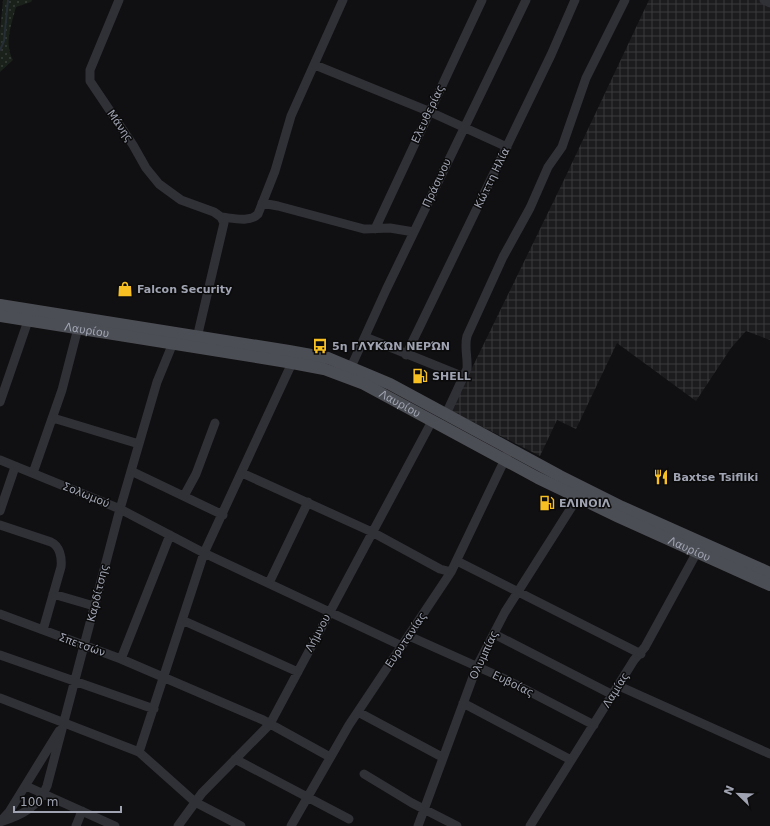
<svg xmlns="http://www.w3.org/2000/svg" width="770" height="826" viewBox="0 0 770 826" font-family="'DejaVu Sans',sans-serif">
<defs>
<pattern id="industrial-grid" width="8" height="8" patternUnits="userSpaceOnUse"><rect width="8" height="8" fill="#1c1b1e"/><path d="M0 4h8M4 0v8" fill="none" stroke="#3a393c"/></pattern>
<pattern id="grass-dots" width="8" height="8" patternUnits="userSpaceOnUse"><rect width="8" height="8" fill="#1a211b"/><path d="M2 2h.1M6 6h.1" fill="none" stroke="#383e3a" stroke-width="1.8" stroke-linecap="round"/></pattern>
</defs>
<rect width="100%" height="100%" fill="#100f11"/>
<!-- industrial -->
<path fill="url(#industrial-grid)" d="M649,0h121v340l-24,-9 -15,17 -35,53 -79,-58 -41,86 -19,-9 -17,36 -89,-45 112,-229z"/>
<!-- grass -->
<path fill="url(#grass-dots)" d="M3,0h29l-1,2 -15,5c-5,19 -12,36 -3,53l-13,12v-41z"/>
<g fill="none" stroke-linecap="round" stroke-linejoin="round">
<!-- stream -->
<path stroke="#262d35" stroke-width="2" d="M0,50l4,-9 4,-41"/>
<!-- minor -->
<path stroke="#303136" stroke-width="9" d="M119,0l-29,70v11l43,64 13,23 13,16 22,16 33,12 7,5 3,6 -28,119
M764,0l6,3
M315,65l113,46 79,36
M262,203l16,3 86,23 26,-1 24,4
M221,217c11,1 29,6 37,-3l17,-43 16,-55 52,-116
M375,229l107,-229
M365,337l99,40
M406,355l145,-300 24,-55
M351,367l35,-77 140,-290
M0,402l30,-87
M446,414l21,-45c1,-12 -3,-22 0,-33l36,-79 27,-49 18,-41 14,-20 24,-69 39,-78
M53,418l86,26
M0,460l120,49 84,44 198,93
M131,471l92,44
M33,473l29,-83 16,-62
M242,473l130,59 68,37 11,3
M184,496l12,-22 19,-51
M0,511l15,-44
M0,525l51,17c9,4 11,16 10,25l-18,63
M457,561l184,93
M269,583l39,-81
M53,594l41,12
M0,614l121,45 142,61 67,37
M182,620l116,52
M494,634l119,61
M409,636l96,43 89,46
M0,655l154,54
M121,659l49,-124
M619,686l151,68
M0,698l139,54 56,50 46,24
M463,703l108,57
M358,712l84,45
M139,752l65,-199 88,-190
M235,759l114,60
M364,774l48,29 45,23
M26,786l89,40
M1,821l8,-9 50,-81
M0,822c20,-6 39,-15 47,-36l73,-277 37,-127 16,-39
M76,826l6,-15
M178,826l24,-33 68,-69 162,-303
M291,826l58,-101 102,-153 56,-117
M418,826l59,-160 28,-54 73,-115
M530,826l104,-166 11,-13 52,-95"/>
<!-- major -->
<g stroke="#4c4e55" stroke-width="12">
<path d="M0,305l289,46 39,7 62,26 170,92 62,31 148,66"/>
<path id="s1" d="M0,316l287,46 37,7 40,15 174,94 81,39 151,68"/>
</g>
</g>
<!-- icons -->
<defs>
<g id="shop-bare" transform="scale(1.2)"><path d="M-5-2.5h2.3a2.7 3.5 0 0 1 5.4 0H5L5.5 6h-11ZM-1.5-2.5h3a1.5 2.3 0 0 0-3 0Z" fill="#f7bf21" stroke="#0b0b0c" stroke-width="2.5" paint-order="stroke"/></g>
<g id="bus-bare" transform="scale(1.2)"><path d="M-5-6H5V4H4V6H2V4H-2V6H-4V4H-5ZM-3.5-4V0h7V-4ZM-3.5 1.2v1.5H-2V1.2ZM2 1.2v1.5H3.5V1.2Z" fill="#f7bf21" stroke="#0b0b0c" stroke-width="2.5" paint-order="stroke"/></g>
<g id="fuel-bare" transform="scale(1.2)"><path d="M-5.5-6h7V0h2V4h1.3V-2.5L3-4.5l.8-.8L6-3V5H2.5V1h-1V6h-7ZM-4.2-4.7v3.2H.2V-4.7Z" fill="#f7bf21" stroke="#0b0b0c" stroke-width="2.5" paint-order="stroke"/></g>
<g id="restaurant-bare" transform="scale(1.2)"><path d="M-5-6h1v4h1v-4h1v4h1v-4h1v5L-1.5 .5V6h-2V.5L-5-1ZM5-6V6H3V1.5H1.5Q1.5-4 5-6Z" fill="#f7bf21" stroke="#0b0b0c" stroke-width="2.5" paint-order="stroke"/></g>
</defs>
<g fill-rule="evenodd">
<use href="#shop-bare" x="125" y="289"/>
<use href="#bus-bare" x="320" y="346"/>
<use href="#fuel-bare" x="420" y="376"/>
<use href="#restaurant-bare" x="661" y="477"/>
<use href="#fuel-bare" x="547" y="503"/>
</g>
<g text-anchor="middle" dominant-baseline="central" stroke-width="3" stroke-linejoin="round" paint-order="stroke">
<!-- street labels -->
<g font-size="11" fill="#a0a4b2" stroke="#0b0b0c">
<text transform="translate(428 114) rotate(-65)">Ελευθερίας</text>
<text transform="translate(120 126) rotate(55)">Μάνης</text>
<text transform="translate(492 178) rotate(-64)">Κώττη Ηλία</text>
<text transform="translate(437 183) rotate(-65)">Πράσινου</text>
<text stroke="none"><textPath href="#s1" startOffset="88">Λαυρίου</textPath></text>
<text stroke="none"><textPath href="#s1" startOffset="412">Λαυρίου</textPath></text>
<text transform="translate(86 495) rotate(22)">Σολωμού</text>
<text stroke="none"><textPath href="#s1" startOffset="736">Λαυρίου</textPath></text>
<text transform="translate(98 593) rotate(-76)">Καρδίτσης</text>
<text transform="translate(318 633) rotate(-62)">Λήμνου</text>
<text transform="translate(406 640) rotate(-56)">Ευρυτανίας</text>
<text transform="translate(82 645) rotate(20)">Σπετσών</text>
<text transform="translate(484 655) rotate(-65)">Ολυμπίας</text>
<text transform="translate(513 684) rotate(26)">Ευβοίας</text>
<text transform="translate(616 690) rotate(-58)">Λαμίας</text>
</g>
<!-- poi labels -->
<g font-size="11" font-weight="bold" fill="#a0a4b2" stroke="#0b0b0c" text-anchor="start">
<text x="137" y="289">Falcon Security</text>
<text x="332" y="346">5η ΓΛΥΚΏΝ ΝΕΡΏΝ</text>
<text x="432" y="376">SHELL</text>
<text x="673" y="477">Baxtse Tsifliki</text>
<text x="559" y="503">ΕΛΙΝΟΙΛ</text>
</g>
</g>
<!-- north arrow -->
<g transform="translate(738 794) rotate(293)" stroke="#0b0b0c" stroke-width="3" paint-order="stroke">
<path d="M0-3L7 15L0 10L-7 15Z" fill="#a0a4b2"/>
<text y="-6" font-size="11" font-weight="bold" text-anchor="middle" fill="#a0a4b2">N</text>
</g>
<!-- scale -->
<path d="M14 806v6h107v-6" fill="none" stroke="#a0a4b2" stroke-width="2"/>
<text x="20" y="806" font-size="12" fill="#a0a4b2" stroke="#0b0b0c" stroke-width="3" paint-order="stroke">100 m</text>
</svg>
